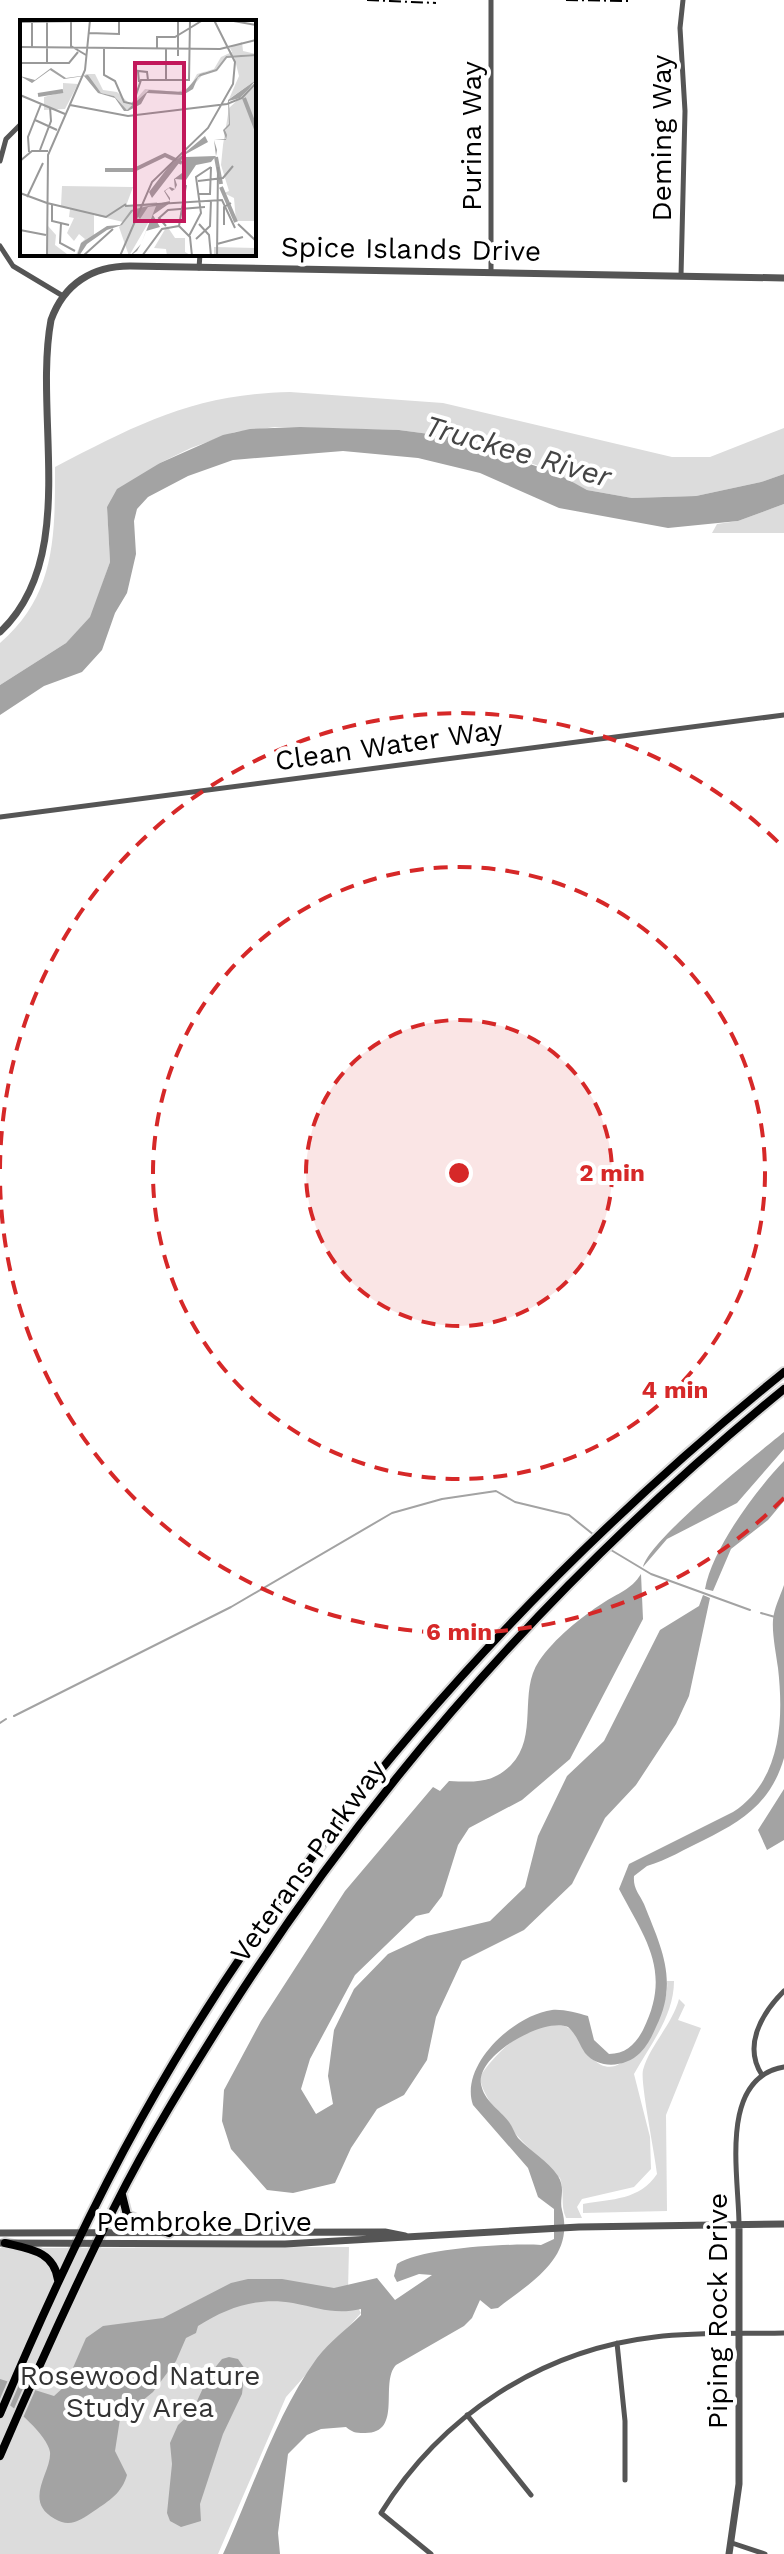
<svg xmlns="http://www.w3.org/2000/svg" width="784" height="2554" viewBox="0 0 784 2554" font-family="'Work Sans',sans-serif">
<rect width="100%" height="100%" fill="#fff"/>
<!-- green -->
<path fill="#dcdcdc" d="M290,392l153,11 229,54h38l74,-29v46l-23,8 -65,14 -64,2 -45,-8 -51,-25 -84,-28 -53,-7 -124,-3 -40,5 -44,16 -31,15 -53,44 3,55 -19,55 -25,26 -66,42v-42c56,-48 55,-108 55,-176 83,-43 139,-73 235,-75z
M784,504v29h-72l5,-9 21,-3z
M667,1981h7c0,35 -24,64 -40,93l16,63 1,32 -17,18 -52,12 -5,8 5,11h-16c-6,-13 -1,-25 -6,-40 -22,-21 -78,-72 -80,-101 13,-23 61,-70 90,-48 9,7 14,20 22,29 24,25 44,-9 55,-27 10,-16 22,-30 20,-50z
M679,1999l6,6 -7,15 23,8 -35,87 1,96 -84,2v-9c29,-5 57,-4 74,-30 -2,-20 -17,-92 -14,-104 7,-25 29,-45 36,-71z
M349,2247l-1,44 13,22 -75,84 -68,157h-218v-306z"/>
<!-- water -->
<path fill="#a3a3a3" d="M300,427l99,3 53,7 104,36 31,17 45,8 64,-2 65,-14 23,-8v30l-46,17 -70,7 -109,-20 -79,-35 -62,-15 -75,-7 -110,9 -45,16 -40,21 -11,12 -3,12 2,33 -9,39 -12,20 -13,37 -20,22 -38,14 -44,29v-30l66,-42 24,-26 20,-55 -3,-55 10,-18 43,-26 63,-28 27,-6z
M784,1432v17l-47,54 -70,36 -24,28c6,-27 114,-113 141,-135z
M784,1461v40l-16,19 -37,29 -18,42 -8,-2c7,-40 51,-99 79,-128z
M641,1574l2,45 -73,140 -48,41 -53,28 -11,17 -16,51 -13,17 -13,3 -61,59 -45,84 -9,30 15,25 17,-10 -5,-28 6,-46 20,-41 34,-35 39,-18 63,-15 35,-34 13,-51 29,-60 37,-35 56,-111 39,-24 4,-11 7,3 -21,98 -13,28 -40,61 -31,33 -33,66 -48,46 -62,31 -26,56 -9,43 -23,35 -27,14 -26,39 -16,35 -42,10 -26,-3 -36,-41 -9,-28 2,-31 37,-69 84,-130 88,-104 7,4 9,-10c25,1 43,3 62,-16 28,-29 7,-73 28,-104 15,-22 42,-44 64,-58 15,-10 28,-13 38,-29z
M784,1585v173c-13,45 -42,63 -80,82 -19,9 -37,20 -57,26l-13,10c-1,13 5,17 10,28 17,43 35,77 12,123 -4,9 -8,18 -16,26 -14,14 -41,17 -55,0 -6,-9 -8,-18 -17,-26 -24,-10 -92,28 -87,57 3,17 18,25 28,38 4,5 5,11 9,16 12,13 30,23 40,38 8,13 1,23 4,34 13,48 -31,72 -64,98l-7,1 -11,-9 -8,18 -8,8 -68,39c-17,18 8,69 -32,68 -9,0 -12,-1 -18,-6l-25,2 -14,6 -19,19 -10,79 2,21h-57c29,-63 53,-140 94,-196 13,-17 29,-28 44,-43v-6c-26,6 -42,-1 -68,-6 -35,-6 -65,4 -95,23l-2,7 -10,5 -10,23 -23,31 -33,27 -5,32 12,24c-5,18 -18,26 -33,36 -13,9 -24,17 -39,8 -33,-18 -3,-47 -5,-67 -2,-16 -36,-46 -50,-53v-20l54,17 11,-10 21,-48 17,-12 60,-8 68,-35 17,-4h34l52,9 43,-10 18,22 37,-25 -13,-1 -22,8 -3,-6 3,-12c24,-16 113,-21 144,-19l13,-6v-30l-16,-12 -10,-29 -55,-63c-14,-40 41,-90 79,-95 11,-1 25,3 36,6l6,24 15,14c16,0 26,-9 34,-24 29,-58 3,-90 -24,-141l10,-25 104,-52c48,-31 51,-92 45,-144 -2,-15 -6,-34 -5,-48 1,-12 7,-23 11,-35z
M784,1789v51l-17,10 -9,-20z
M229,2357l9,2 7,10 -3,25 -19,40 -23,70 1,17 -20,6 -11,-6 -3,-8 5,-49 -2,-21 8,-18 14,-13 17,-37 13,-16z"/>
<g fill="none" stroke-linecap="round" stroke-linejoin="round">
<!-- stream -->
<path stroke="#a3a3a3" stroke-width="2" d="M611,1550l40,24 99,36
M761,1613l14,4
M14,1716l217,-109 161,-94 50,-14 54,-8 19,11 54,13 25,20
M0,1723l6,-4"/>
<!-- primary casing -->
<g stroke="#dbdbdb" stroke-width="12">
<path id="primary" d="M122,2195l5,20 42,18
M5,2243c25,6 49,8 53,37
M0,2414c38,-90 78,-178 124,-264 161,-300 397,-565 660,-778
M0,2456c36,-84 74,-168 115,-250 33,-66 73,-130 112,-192 152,-239 338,-446 557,-625"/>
</g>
<!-- minor -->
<path stroke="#555" stroke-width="5" d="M491,0v273
M0,161l6,-22 16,-16
M0,246l13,20 50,30
M199,268l1,-14
M681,276l4,-165 -5,-83 3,-28
M0,817l784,-102
M762,2075c-19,-29 -1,-61 22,-84
M739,2225c0,-49 -21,-147 45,-158
M617,2343l8,78v59
M467,2415l64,80
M732,2543l33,11
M431,2554l-50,-41c60,-97 160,-163 274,-176 43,-5 86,-3 129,-4"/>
<!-- tertiary -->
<path stroke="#555" stroke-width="7" d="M0,632c80,-75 33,-215 51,-312 13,-36 41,-54 79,-54l654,12
M0,2233l385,-1 20,4
M0,2243l285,1 294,-17 205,-3
M729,2554l10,-70v-259"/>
<!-- primary -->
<use href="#primary" stroke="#000" stroke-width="8"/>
<!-- rail -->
<path stroke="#000" stroke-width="2" stroke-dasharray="12 4 2 4" stroke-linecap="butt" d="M367,0l69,3
M566,0l63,1"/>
</g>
<!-- distance rings -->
<circle cx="459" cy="1173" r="153" fill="#d62828" fill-opacity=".12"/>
<g fill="none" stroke="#d62828" stroke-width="4" stroke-dasharray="14 10">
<circle cx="459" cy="1173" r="153"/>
<circle cx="459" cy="1173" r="306"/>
<path d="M784 1498A459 459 0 0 1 0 1177M0 1169A459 459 0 0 1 784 848"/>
</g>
<g text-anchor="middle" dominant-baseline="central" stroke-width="8" stroke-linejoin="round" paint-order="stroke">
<!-- street labels -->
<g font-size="28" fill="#000" stroke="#fff">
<text transform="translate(471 136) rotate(-90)">Purina Way</text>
<text transform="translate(661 138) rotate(-90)">Deming Way</text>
<text transform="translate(411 249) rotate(1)">Spice Islands Drive</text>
<text transform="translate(389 745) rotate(-8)">Clean Water Way</text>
<text transform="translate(308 1861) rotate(-54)">Veterans Parkway</text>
<text x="204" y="2221">Pembroke Drive</text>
<text transform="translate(717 2311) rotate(-90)">Piping Rock Drive</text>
</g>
<!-- park labels -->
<g font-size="28" fill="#333" stroke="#fff">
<text x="140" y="2375">Rosewood Nature<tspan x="140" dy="32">Study Area</tspan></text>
</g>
<!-- water labels -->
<g font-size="30" font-style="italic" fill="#444" stroke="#fff">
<text transform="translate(518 451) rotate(16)">Truckee River</text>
</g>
</g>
<!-- overview -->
<g transform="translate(20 20)">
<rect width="236" height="236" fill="#fff"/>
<path d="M222,22l1,9 13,3 -30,2 -10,13 -11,3 -13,15 -9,6 -36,-2 -7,11 -13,8 -13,-14 -13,-3 -16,-19h10l8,16 14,2 14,13 14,-16 33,3 12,-5 7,-13 17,-5 7,-12 11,-5 -2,-4zM236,35v25l-27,19 10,-23 -5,-20zM43,63l15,1 -13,25 -21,1v-13l19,-5zM236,63v138h-20l-2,-23 -10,-5 5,-2 -8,-26 2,-20 6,-37zM42,166l71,1 -7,19 31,-4 1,4 -29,50 -10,-29 4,-5 -29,-7v21l-11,7 -5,12 -31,1 1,-30 8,9 -1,10 12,9 9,1 5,-12 4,-4 -6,-5 -5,7 -7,-8 7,-15 -5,-1 1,-8 -9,-3zM147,206l8,12h10v14l7,4h-25l-1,-7 -12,-1zM194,227l42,1v8h-42z" fill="#dcdcdc"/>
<path d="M236,34v2l-29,2 -10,13 -19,6 -5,12 -10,6 -36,-2 -6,11 -13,7h-4l-9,-13 -17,-5 -14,-17 -20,3 -14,-9 -18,13 -12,-7 15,4 16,-12 15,10 22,-3 13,18 13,3 13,14 22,-20 35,2 16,-18 16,-5 10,-13zM236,60l-8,10 -8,8 -11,3 1,24 -5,5 2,5 -1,5h-12l3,10 -1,6 -5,6 -15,3 -10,15 -11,-1 2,6 -2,4 -3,2 -3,-3 -4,3 5,7v5l-17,12 7,12 -14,4 -5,13 -4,7 -7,5 11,-12 15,-38 -8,1 -8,12 -7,-8 -11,14 -15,5 -20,14 -8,12h-2l4,-13 26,-17 13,-1 11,-15 39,-9 -6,-10 6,-4 5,2 -1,-10 8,-6 4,-16 30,-1 -2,-16 12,-1 -3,-9 6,-6 -1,-24zM185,116l3,6 -22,12 -34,44 -3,-6 20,-26z" fill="#a3a3a3"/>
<path fill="none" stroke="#a3a3a3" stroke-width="4" d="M18,75l25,-4M224,78l12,31M196,137l5,27M116,149l29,-14 17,8M85,150h30M201,167l15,35"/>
<path fill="none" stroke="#999" stroke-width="2" d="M51,0v26l15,9M158,0v36M208,0l28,5M27,1v42M0,2l63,-1M12,2v25M69,13l30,1v-14M0,27l200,2 36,-9M146,28v32M84,29v26l11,6 9,21 9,2 8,-24h48l1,-60M137,29v-12h18l28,-17M0,43h49l9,-11M119,62l-1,-11 9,1 1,8M0,75l45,19M50,85l58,11 99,-12 15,-6 14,-15M15,100l22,10M20,130l11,-29 -1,-14M9,132l-1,-15 13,-33M0,141l12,-10h16M178,161l25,-3 10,-12M0,173l27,10M178,174h12l1,-27M7,177l16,-34M27,183l59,14 20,-13M32,185v16l17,4M105,186l97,-6 13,28M41,203l-1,20 15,8M179,204l10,11 2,21M218,204l18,17M204,205v-18l7,-4M146,206l-7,-8 9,-8 37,-3M159,206l7,-41M159,206l11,11 2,19M0,210l26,5M169,216l12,-23 -5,-36 15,-10M176,219l14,-13 1,-26M197,224l26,-7M27,236l1,-101 37,-85 5,-50M63,236l30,-27M100,236l32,-74 56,-54 25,-44 2,-22 -21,-42M122,236l20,-27 17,-3M197,236l1,-89"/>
<path fill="#c2185b" fill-opacity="0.15" stroke="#c2185b" stroke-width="4" d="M115,43h49v158h-49z"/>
<rect width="236" height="236" fill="none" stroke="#000" stroke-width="4"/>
</g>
<circle cx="459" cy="1173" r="12" fill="#d62828" stroke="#fff" stroke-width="4"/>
<g font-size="24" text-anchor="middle" font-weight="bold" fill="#d62828" stroke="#fff" stroke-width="8" stroke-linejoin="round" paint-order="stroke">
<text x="612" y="1181">2 min</text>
<text x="675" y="1398">4 min</text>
<text x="459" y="1640">6 min</text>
</g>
</svg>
